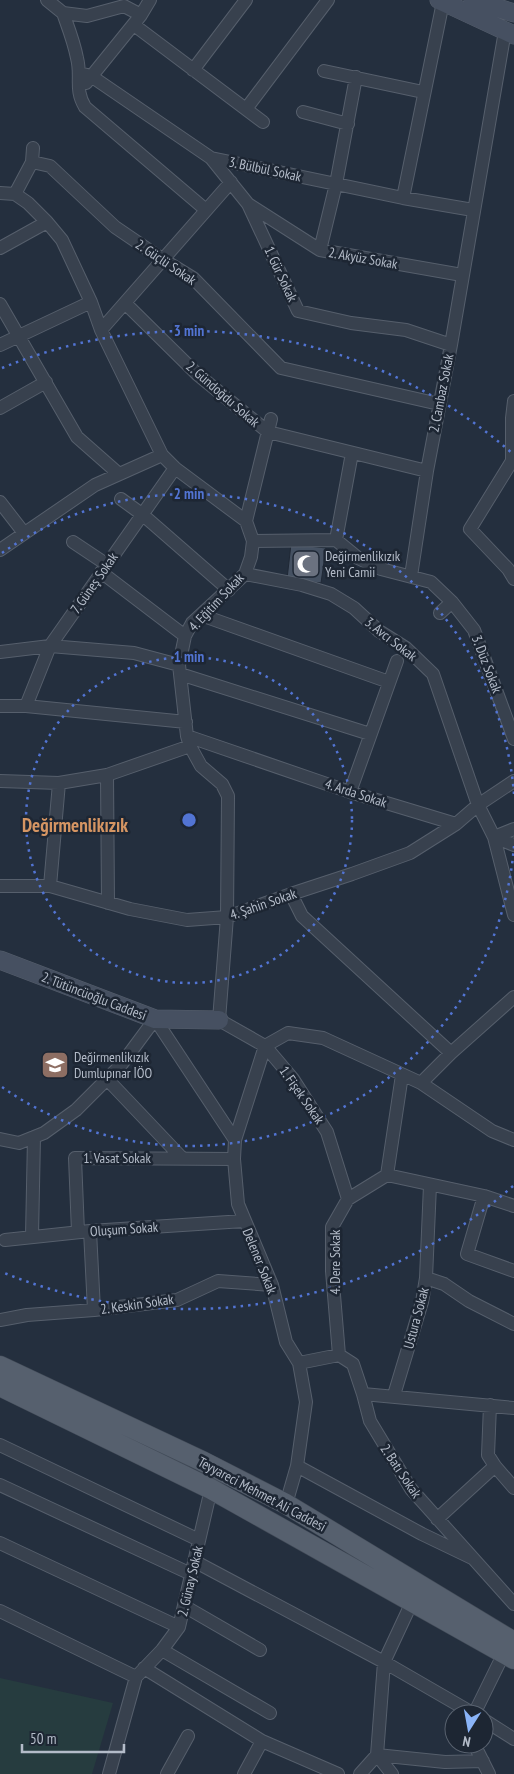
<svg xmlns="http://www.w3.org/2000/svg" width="514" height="1774" viewBox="0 0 514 1774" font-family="'PT Sans Narrow',sans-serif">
<rect width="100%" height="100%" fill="#242f3e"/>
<!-- green -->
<path fill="#263c3f" d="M0,1678l113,25 -21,71h-92z"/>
<!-- building -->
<path fill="#455162" stroke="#1f2835" d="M291,544l35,4 -5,35 -34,-4z"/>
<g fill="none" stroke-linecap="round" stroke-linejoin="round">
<!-- street casing -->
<g stroke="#565f6c" stroke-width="14">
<path id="street" d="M47,0l16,13 24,3 37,-10 17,9
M63,13c5,14 11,29 14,45 5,19 -3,31 8,49l121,103
M134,25l129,97
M193,70l53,-70
M324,71l99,21
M79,73l12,3 120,82 192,40 70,12
M86,83l55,-68 9,-15
M246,109l82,-109
M303,112l45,12
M211,158l37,46 50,107 53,12 55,7 45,15
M32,162l18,4 65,61 47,32 31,19 88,90 158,36
M0,193l15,1
M15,194l13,9 19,19 15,18 29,62 10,28 61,125 13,13 71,53 7,20 -2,16 -6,17 -53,49 -7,13 -6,29 8,71 3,10 11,20 21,18 6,12 -1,121 -8,103 46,26 28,33 34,53 21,67
M15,194l17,-32 1,-14
M403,198l40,-196
M248,204l72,46 142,25
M0,248l47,-26
M320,250l16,-66 20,-107
M125,303l72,71 71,58 159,39
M0,304l77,133 42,37
M101,330l130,-148
M0,345l91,-43
M514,401l-2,17v43l-42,68 38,40 6,10
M0,408l46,-26
M121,499l22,16 86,75
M0,502l24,31
M246,521l25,-102
M336,540l16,-87
M253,541l83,-1 22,18 23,11 50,13 21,20 22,28 40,109
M73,542l33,22
M0,550l95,-65 67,-30
M101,572l84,64
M245,574l57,11 29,9 23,14 25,23 27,17 27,26 45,131 16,32 20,8
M411,576l16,-105 24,-126 54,-314
M440,613l12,-11
M201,615l188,67
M0,652l50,-6 84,7 45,12
M180,674l190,60
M0,706h26l160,16
M26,706l24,-60 125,-178
M187,736l163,56 106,32
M107,775l1,128
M0,781l59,2 48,-8 83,-29
M350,792l47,-131
M514,829l-20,8 20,78
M0,886h50l80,23 57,11 40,-3 64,-23 61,-20 58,-21 46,-29 22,-19 36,-24
M50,886l9,-103
M291,894l11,22 149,137
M107,1079l75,79
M421,1083l30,-30 63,-56
M0,1139l19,4 25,-10 32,-23 45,-45 34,-46 80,121
M387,1175l97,21 30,10
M484,1196l-17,58 47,17
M90,1231l4,79
M78,1232l-3,-74 159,1
M32,1236l2,-99
M5,1240l85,-9 154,-10
M426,1278l4,-93
M0,1320l27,-5 67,-5 83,-10 41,-19 54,4
M339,1355l-7,-84v-44l16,-28 39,-24 15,-100
M299,1363l40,-8 14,9 10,30 7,27 41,68 103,115
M363,1394l151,14
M394,1395l28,-93 4,-24 18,6 25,17 45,23
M0,1445l199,95
M297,1466l125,68 50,24
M495,1466l19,22
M0,1485l191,89
M286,1504l11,-38 9,-64 -7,-39 -13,-21 -14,-57 -34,-81 -4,-45 1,-19 30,-94 23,-13 35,5 98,45 71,48 22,9
M437,1519l58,-53 -7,-11 2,-50
M0,1543l179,84
M194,1561l190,101 90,52
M184,1606l76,44
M0,1611l136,66
M162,1650l108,63
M144,1668l118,73 76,33
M474,1714l30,-61
M484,1720l30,19
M474,1744l15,30
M377,1755l68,7 38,-1
M377,1755l15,19
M109,1774l27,-97 26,-27 17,-23 32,-138
M167,1774l21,-38
M244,1774l18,-33
M360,1774l17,-19 7,-93 28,-60"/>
</g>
<!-- secondary casing -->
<g stroke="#565f6c" stroke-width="19">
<path id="secondary" d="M439,0l75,35
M473,0l41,13
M0,960l155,59 64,1"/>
</g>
<!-- primary casing -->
<g stroke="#414a57" stroke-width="21">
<path id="primary" d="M0,1366l202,95 84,43 228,138
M0,1386l211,103 303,170"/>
</g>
<!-- street -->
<use href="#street" stroke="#38414e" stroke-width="12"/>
<!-- secondary -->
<use href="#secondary" stroke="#465061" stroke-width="18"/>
<!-- primary -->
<use href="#primary" stroke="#56606e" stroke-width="20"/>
</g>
<!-- distance rings -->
<g fill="none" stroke="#5274d3" stroke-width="2.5" stroke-dasharray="2.5 5">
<circle cx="189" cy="820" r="163"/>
<path d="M514 846A326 326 0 0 1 2 1087M2 553A326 326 0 0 1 514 794"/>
<path d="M513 1186A489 489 0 0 1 2 1272M2 368A489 489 0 0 1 513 454"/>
</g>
<!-- icons -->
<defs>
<g id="mosque-square" transform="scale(1.4375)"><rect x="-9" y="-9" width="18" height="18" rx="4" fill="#6b7280" stroke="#1d2633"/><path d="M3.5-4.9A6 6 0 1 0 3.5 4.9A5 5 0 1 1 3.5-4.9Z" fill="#fff"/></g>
<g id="school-square" transform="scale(1.4375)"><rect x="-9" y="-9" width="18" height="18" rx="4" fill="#8d6e63" stroke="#1d2633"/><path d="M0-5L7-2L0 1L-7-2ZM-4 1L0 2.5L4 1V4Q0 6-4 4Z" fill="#fff"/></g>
</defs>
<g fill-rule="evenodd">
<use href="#mosque-square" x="306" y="564"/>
<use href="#school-square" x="55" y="1065"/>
</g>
<g text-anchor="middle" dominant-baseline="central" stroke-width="5" stroke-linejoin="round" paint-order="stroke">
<!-- street labels -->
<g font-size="14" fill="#b4bcc9" stroke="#1d2633">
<text transform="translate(265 169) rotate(12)">3. Bülbül Sokak</text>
<text transform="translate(363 258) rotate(10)">2. Akyüz Sokak</text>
<text transform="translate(166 262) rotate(34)">2. Güçlü Sokak</text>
<text transform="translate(281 274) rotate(65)">1. Gür Sokak</text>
<text transform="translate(441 393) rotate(-79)">2. Cambaz Sokak</text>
<text transform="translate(223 394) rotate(41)">2. Gündoğdu Sokak</text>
<text transform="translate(94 583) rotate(-55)">7. Güneş Sokak</text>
<text transform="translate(216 602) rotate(-47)">4. Eğitim Sokak</text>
<text transform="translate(391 639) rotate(38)">3. Avcı Sokak</text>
<text transform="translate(487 664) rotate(69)">3. Düz Sokak</text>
<text transform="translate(356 793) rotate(18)">4. Arda Sokak</text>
<text transform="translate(263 904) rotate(-19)">4. Şahin Sokak</text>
<text transform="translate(94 996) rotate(21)">2. Tütüncüoğlu Caddesi</text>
<text transform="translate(302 1095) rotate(55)">1. Fişek Sokak</text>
<text x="117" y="1158">1. Vasat Sokak</text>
<text transform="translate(124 1229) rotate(-4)">Oluşum Sokak</text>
<text transform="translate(260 1261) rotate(68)">Delener Sokak</text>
<text transform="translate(335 1262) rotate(-90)">4. Dere Sokak</text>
<text transform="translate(137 1304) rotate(-8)">2. Keskin Sokak</text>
<text transform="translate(416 1318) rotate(-75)">Ustura Sokak</text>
<text transform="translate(401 1471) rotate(56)">2. Batı Sokak</text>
<text transform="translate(262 1494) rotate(28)">Teyyareci Mehmet Ali Caddesi</text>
<text transform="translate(190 1581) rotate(-77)">2. Günay Sokak</text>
</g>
<!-- poi labels -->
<g font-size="14" fill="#b4bcc9" stroke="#1d2633" text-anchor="start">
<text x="325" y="556">Değirmenlikızık<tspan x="325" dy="16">Yeni Camii</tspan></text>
<text x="74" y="1057">Değirmenlikızık<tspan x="74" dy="16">Dumlupınar İÖO</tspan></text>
</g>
<!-- district labels -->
<g font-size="19" font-weight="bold" fill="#d59563" stroke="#1d2633">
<text x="75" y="825">Değirmenlikızık</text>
</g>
</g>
<circle cx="189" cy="820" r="8" fill="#5274d3" stroke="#1d2633" stroke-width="2.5"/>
<g font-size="15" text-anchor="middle" font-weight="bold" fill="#5274d3" stroke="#1d2633" stroke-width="5" stroke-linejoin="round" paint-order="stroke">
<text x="189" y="336">3 min</text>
<text x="189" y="499">2 min</text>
<text x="189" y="662">1 min</text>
</g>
<!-- north arrow -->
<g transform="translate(469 1729) rotate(191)"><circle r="24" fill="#1d2633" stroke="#59626f"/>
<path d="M0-4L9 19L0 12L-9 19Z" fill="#8ab4f8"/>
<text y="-8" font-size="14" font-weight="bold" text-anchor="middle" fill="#b4bcc9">N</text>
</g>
<!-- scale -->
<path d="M22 1744v8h102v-8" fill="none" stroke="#b4bcc9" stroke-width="2.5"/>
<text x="30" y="1744" font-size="15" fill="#b4bcc9" stroke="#1d2633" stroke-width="4" paint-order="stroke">50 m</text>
</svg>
